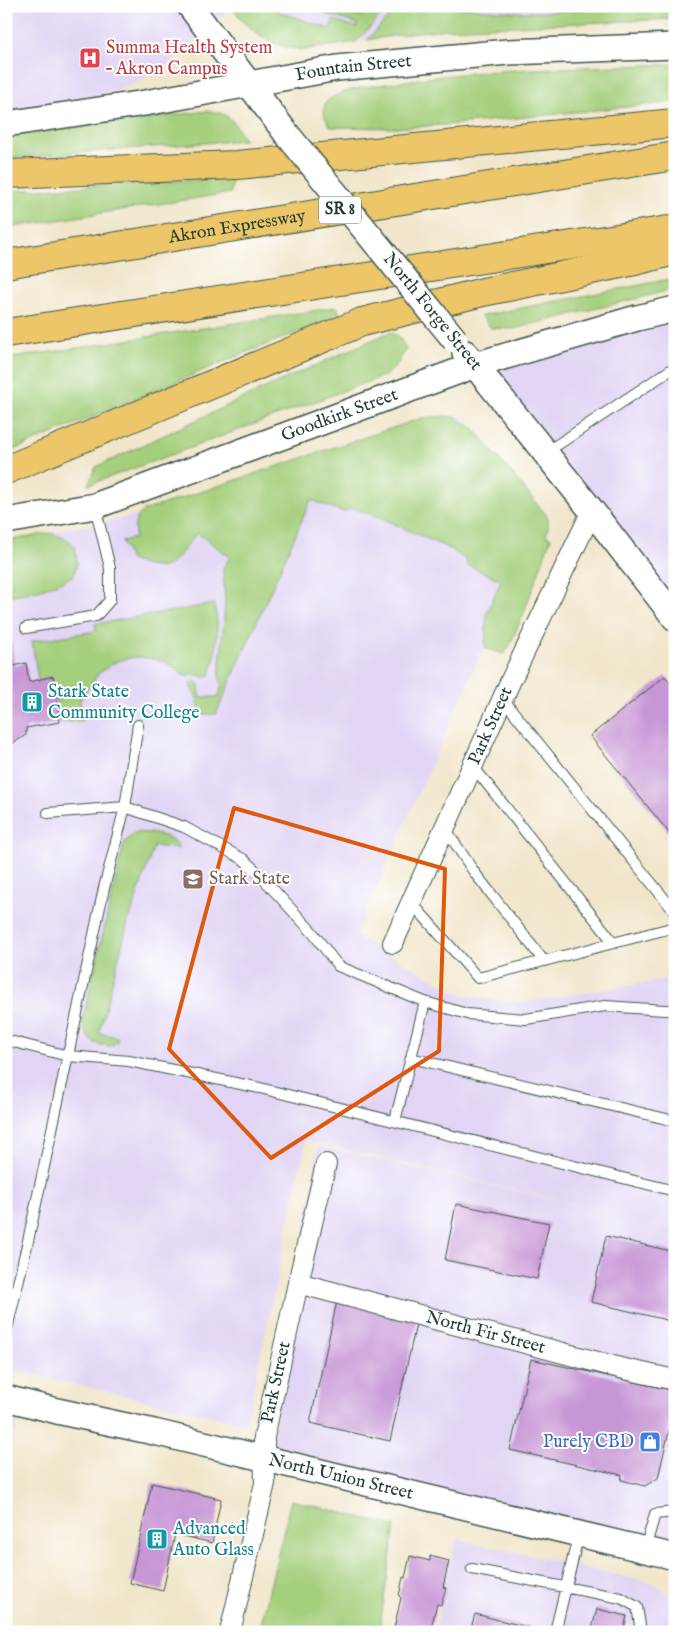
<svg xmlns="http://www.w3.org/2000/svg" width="681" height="1638" viewBox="0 0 681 1638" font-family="'IM FELL English',serif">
<rect width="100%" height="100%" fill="#fff"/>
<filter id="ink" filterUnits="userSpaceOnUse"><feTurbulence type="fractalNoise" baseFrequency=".02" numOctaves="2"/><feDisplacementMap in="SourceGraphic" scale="10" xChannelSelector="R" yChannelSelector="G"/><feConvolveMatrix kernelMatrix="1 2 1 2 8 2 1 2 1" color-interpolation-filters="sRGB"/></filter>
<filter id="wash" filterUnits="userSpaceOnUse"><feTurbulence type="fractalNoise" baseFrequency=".0096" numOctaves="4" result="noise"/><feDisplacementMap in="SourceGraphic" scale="20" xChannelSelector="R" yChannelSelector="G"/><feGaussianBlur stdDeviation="1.12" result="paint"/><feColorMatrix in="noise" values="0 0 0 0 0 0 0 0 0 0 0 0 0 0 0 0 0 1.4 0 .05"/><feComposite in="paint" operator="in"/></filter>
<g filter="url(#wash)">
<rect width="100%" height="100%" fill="#f1e6cb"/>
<!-- built -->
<path fill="#e1d4f4" d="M6,6h669v13l-229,10 -34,4 -109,17 -17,-3 -18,-6 -25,-19 -11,-15 -66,59 -48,25 -112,22z
M675,316v295l-189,-242z
M461,415l82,99 -188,422 108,59 57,8 155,-25v572l-404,-96 47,-308 321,73 -333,-79 -60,284 -240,-56v-827l138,-27z
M6,1410l14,3 -14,52z
M456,1539l197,44 12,8 10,12 -1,15 -3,14h-237z"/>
<!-- green -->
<path fill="#a4cf7c" stroke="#628658" d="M232,6h49l-2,6 51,17 3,-9 23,7 2,-3 -33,-10 3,-8h6l28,10 4,-10h24l-34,36 -53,8 -17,-3 -18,-6 -25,-19z
M399,6h45l69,6h35l64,-6h63v13l-229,10 -34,4 -45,7z
M675,64v38l-218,22 -61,4 -65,-1c-7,-9 -8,-13 -6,-24 19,-16 44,-16 68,-20 93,-16 187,-15 282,-19z
M207,111c25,2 25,10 38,29l-239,18v-22z
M232,178l-2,15 -224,35v-37z
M675,278v11l-162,40 -22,-1 -10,-12z
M337,307l4,9 -89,34 -246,103v-94z
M390,332l9,5 7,12 -7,13 -13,13 -196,73 -102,37 8,-18 184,-86z
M446,416l9,1 19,12 74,88v10l-2,8 5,3 -28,77 -15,34 -5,5 -18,-6 2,-35 14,-33 -34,-15 -1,-5 -16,-11 -71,-32 -26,-9 -10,4 -32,-12 -95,214h-15l-4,-16 -7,-15 7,-1 2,3 1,12h19l3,-14 -3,-5 6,-75 -2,-35 7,-11 -33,-24c-25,30 -25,44 -67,27l-8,-19 13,-3c0,-14 -2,-17 8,-27l279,-93z
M50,533l17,6 8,7 2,17 -3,12c-20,12 -44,18 -68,21v-55z
M214,604c6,23 3,49 -4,71l-3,2 -14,-3 -8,2 -19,-14 -15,-4 -17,-1 -17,4 -18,12 -19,27 2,22h-22l-7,-45 -15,3 -6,-39 64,-10 -1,-7z
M136,832c13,1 41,2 42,17l-24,-3 -27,80 -28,107 18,4 1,4 -7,5c-21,-2 -21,-4 -29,-23l42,-179 6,-8z
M291,1500l104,26 -16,106h-120z"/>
<g id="blocks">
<!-- building -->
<path fill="#c796d6" d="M11,636l3,30 12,-3 3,19 24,-6 7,46 -34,6v7l-13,8 -7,-2v-104z
M665,676l10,12v152l-85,-104z
M456,1204l93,19 -12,56 -92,-19z
M606,1236l69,16v70l-84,-20z
M337,1301l80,19 -27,121 -80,-18z
M531,1359l144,32v14l-17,73 -13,8 -24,-6 1,-5 -112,-25z
M152,1483l69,16 -9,44 -37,-9 -12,57 -33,-8z
M410,1556l20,5v-5l19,5 -6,26 3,1 -5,17 -4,-1 -7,28h-21l-15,-4 7,-30 -2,-2 4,-19 2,1z
M597,1609l30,7 -4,16h-32z
M475,1614l56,14 -1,4h-60z"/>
</g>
</g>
<g filter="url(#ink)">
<use href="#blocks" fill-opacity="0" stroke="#3e564b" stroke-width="1"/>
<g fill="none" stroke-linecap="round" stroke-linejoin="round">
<!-- service casing -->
<g stroke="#3e564b" stroke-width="12">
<path id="service" d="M545,453l130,-86
M26,628l70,-12 14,-16v-32l-15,-62
M502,698l173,214
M472,765l142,178
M48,813l77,-6 59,20 59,32 15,14 55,60 25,33 87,36 42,12 59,5 79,-13 59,4h11
M445,828l29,44 70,89
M411,902l67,76 197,-51
M6,1040l62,16 61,5 131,27 415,103
M411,1058l264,63
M395,1121l30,-119
M6,1333l22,-92 76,-353 21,-81 13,-82
M645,1549l10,-35 20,-2
M472,1569l149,29 16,9 3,18 -2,7
M556,1629l12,3
M555,1632l24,-99"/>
</g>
<!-- minor casing -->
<g stroke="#3e564b" stroke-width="22">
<g id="minor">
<path id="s1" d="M393,943l118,-263 81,-169"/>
<path id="s2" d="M298,1283l322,85 55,12"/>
<path id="s3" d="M230,1632l35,-149 -1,-46 34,-154 28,-119"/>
</g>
</g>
<!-- tertiary casing -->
<g stroke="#3e564b" stroke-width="28">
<g id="tertiary">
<path d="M190,6l96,127"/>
<path id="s4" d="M6,124l139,-21 192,-35 171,-16 167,-6"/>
<path d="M465,353l127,158 83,107"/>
<path id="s5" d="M6,521l89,-15 380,-141 162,-47 38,-9"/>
<path id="s6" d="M6,1398l51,13 97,21 521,125"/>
</g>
</g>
<!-- motorway casing -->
<g stroke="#3e564b" stroke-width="30">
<g id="motorway">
<path d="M6,174l231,-9 438,-42"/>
<path id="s7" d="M6,264l669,-108"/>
<path d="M6,333l669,-104"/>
<path d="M6,470l356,-148 121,-30 152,-31 40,-10"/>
</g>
</g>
<!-- service -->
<use href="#service" stroke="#fff" stroke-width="10"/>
<!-- minor -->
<use href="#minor" stroke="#fff" stroke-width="20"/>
<!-- tertiary -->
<use href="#tertiary" stroke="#fff" stroke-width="25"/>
<!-- motorway -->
<use href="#motorway" stroke="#ecc669" stroke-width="28"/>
<!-- tertiary-bridge casing -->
<g stroke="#3e564b" stroke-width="28" stroke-linecap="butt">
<path id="tertiary-bridge" d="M286,133l169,207"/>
</g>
<!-- tertiary-bridge -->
<use href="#tertiary-bridge" stroke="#fff" stroke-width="25"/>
</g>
</g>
<!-- marked area -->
<path fill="none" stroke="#de580e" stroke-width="4" stroke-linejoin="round" d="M234,808l211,61 -6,182 -168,107 -102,-109z"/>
<!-- icons -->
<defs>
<g id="hospital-square" transform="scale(1.125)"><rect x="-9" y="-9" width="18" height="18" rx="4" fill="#e0444e" stroke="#fff"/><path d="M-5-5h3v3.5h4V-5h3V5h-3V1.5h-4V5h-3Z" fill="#fff"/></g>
<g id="building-square" transform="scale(1.125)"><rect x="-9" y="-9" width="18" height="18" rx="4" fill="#0f9aa8" stroke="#fff"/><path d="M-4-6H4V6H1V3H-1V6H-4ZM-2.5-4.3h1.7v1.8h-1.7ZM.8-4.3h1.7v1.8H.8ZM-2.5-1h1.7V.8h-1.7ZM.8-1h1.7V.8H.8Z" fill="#fff"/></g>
<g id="university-square" transform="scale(1.125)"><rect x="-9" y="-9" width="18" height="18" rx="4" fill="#8d6e63" stroke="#fff"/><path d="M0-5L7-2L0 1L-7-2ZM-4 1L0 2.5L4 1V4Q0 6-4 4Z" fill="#fff"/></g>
<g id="shop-square" transform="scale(1.125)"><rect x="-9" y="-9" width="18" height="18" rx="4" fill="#3f7fe0" stroke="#fff"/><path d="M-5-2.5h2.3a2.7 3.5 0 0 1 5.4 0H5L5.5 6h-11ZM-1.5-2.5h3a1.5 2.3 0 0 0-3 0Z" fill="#fff"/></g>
</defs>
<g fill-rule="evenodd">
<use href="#hospital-square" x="90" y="58"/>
<use href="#building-square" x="32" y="702"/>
<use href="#university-square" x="193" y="879"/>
<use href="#shop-square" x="650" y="1442"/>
<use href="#building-square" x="157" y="1539"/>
</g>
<g text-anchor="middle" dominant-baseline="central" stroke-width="4" stroke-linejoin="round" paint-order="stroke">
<!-- shield labels -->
<rect fill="#fff" stroke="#627771" stroke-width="1" x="319" y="196.5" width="42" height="27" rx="4"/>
<g font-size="16" font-weight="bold" fill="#1f3d34">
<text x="340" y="210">SR 8</text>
</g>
<!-- health labels -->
<g font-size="18" fill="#be3a42" stroke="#fff" text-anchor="start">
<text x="106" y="48">Summa Health System<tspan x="106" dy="21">– Akron Campus</tspan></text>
</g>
<!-- street labels -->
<g font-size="18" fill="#1f3d34" stroke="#fff">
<text stroke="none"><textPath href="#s4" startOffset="352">Fountain Street</textPath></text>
<text stroke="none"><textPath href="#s7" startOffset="234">Akron Expressway</textPath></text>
<text transform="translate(432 312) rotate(51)">North Forge Street</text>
<text stroke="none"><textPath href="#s5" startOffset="351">Goodkirk Street</textPath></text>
<text stroke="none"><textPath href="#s1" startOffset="238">Park Street</textPath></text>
<text stroke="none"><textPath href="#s2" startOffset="194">North Fir Street</textPath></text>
<text stroke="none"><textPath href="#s3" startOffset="255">Park Street</textPath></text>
<text stroke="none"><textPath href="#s6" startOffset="344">North Union Street</textPath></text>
</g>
<!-- culture labels -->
<g font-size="18" fill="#0d838f" stroke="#fff" text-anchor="start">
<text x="48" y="692">Stark State<tspan x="48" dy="21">Community College</tspan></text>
<text x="173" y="1529">Advanced<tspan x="173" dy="21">Auto Glass</tspan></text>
</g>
<!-- education labels -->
<g font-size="18" fill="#785e54" stroke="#fff" text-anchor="start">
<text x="209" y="879">Stark State</text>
</g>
<!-- shop labels -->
<g font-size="18" fill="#366cbe" stroke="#fff" text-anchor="end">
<text x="634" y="1442">Purely CBD</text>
</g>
</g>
<!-- margin -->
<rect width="681" height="1638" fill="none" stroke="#fff" stroke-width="25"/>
</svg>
